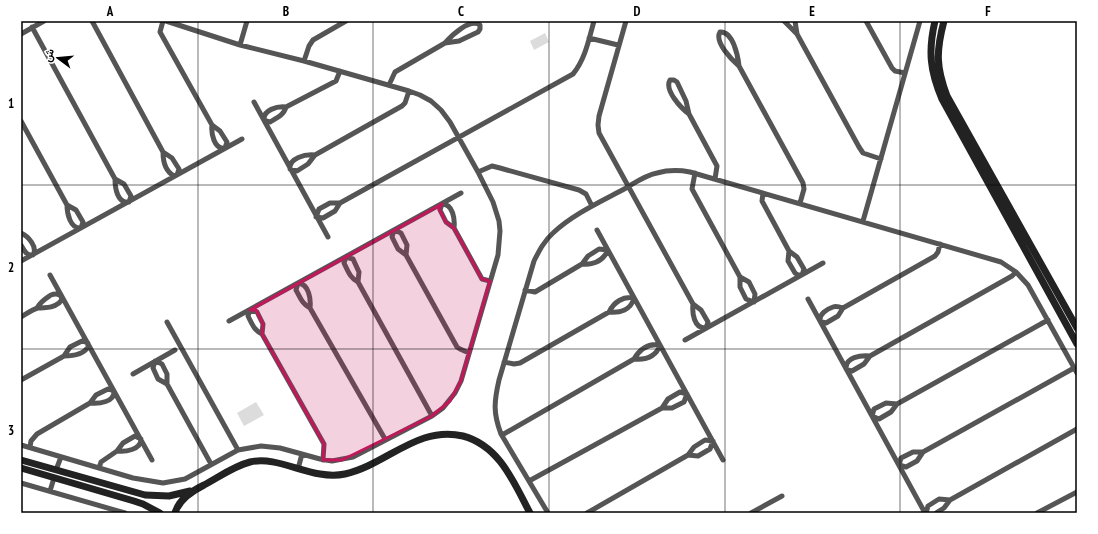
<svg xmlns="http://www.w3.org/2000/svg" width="1098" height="534" viewBox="0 0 1098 534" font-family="'PT Sans Narrow',Vazirmatn,sans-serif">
<rect width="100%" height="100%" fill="#fff"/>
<!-- green -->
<path fill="#dcdcdc" d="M545,33l4,9 -15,8 -4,-9z
M256,402l8,13 -20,11 -7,-13z"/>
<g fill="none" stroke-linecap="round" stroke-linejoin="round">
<!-- minor -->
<path stroke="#555" stroke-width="5" d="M92,21l71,131c0,9 2,19 11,24l3,-1 2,-6 -7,-11 -9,-6
M163,21l-3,11 52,93c-1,8 2,25 13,23l2,-6 -7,-11 -8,-6
M626,21l-27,95 -1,9 1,8 94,171c-1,9 1,25 13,24l2,-6 -7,-12 -8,-6
M784,21l13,13
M795,21l2,13 62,113 4,6 18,6
M866,21l26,47 3,3 10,2
M32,27l83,152c0,8 2,25 14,23l2,-6 -7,-12 -9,-5
M21,34l23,-13
M589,38l29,7
M240,45l7,-24
M304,61l5,-15 4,-6 33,-19
M739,66c-7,-6 -25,-24 -19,-34 13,-1 18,24 19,34l64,117 1,6 -4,14
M389,85l6,-13 50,-29 14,-2 19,-9 2,-3v-4c-10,-7 -28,10 -35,18
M254,102l74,135
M286,107c-2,8 -9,11 -16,15l-6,-2c-1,-10 13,-14 22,-13l50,-26 4,-10
M689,114c-8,-6 -25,-24 -19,-34h4l3,2 9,19 3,13 28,52 -2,13
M21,121l46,84c0,8 3,24 14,23l2,-6 -7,-12 -9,-5
M315,155l-7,9 -11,7 -7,-2c-1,-11 15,-15 25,-14l87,-49 3,-3 4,-12
M478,172l14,-6 8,2 79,22 7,4 6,12
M695,173l-3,16 48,88v10l6,12 8,3 1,-8 -6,-12 -9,-5
M763,193l-1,8 27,50 -1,10 7,12 3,2h4l2,-6 -7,-12 -8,-6
M340,203l-5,8 -12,7 -7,-1 3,-8 11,-6h10l233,-129c12,-14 16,-35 21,-53
M863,221l57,-200
M454,228c1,-9 -1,-24 -12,-24l-2,6 6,12 8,6 28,51 8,2
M597,230l126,230
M21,233c7,3 17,14 12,22 -7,1 -9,-5 -12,-10
M406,255l1,-10 -6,-12 -7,-3 -2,7 6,12 8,6 51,92 3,2 9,4
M21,261l221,-122
M50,275l102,185
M358,282l1,-10 -6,-13 -7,-2 -2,6c4,8 6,15 14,19l74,134
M525,290l10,2 47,-28 6,-8 11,-7 9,1c-5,11 -14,15 -26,14
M808,299l117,214
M310,308c1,-9 -1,-24 -12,-25l-2,7c4,7 6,14 14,18l75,131
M843,308c-3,-1 -7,-2 -10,-1 -6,2 -14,7 -13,14l6,2 12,-7 5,-8 92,-52 3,-4 2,-8
M21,317c5,-3 12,-8 17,-9 8,-1 13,1 21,-5 7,-6 -1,-11 -8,-8 -6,4 -10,6 -14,13
M229,321l232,-128
M167,322l71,128
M262,334l1,-10 -6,-12 -7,-2 -2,6c4,8 6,14 14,18l62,110 -1,16
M685,340l138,-77
M870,356c-9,-1 -25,1 -24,13l6,2 12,-7 6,-8 142,-80 4,-4
M504,362l10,2 6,-1 89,-51c5,-10 14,-16 25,-14 -3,12 -14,15 -25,14
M133,374l42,-24
M21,380l43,-24 6,-9 12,-6 6,2v4c-5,8 -15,9 -24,9
M167,384l-9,-5 -5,-11 2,-7 7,3 5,10v10l44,80
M897,404l-11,-1 -12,6 -2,7 7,3 12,-7 6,-8 151,-84
M502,435l132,-76c6,-10 14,-16 26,-14 -4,12 -14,15 -26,14
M21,445l112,33 30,5 22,-4 53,-29 23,-4 19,2 40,11 12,2 21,-4 79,-41 11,-8 12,-15 6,-12 37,-126 2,-24 -1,-10 -6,-19 -15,-30 -28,-50 -9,-12 -10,-9 -11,-6 -11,-4 -105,-30 -64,-16 -74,-24
M30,447l1,-6 6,-7 53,-31 6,-8 12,-6 6,2c1,11 -15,13 -24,12
M923,452h-10l-12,6 -2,7 7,2 11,-6 6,-9 151,-84
M99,468l2,-6 16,-11 6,-8 12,-7 6,3c0,11 -16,13 -24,12
M298,469l4,-15
M56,470l5,-13
M529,481l133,-73h10l12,-6 3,-8 -7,-2 -12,7 -6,9
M21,483l104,30
M50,491l4,-13
M548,513l-47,-79c-8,-21 -7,-32 -2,-54l35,-119c5,-10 10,-20 19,-28 20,-19 49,-32 73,-45 10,-6 20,-13 31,-15 11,-3 22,-3 33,-1l311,90 15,10 12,13 49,88
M587,513l101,-58 10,1 12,-7 3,-8 -8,-1 -11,7 -6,8
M751,513l31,-17
M926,513l2,-7 11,-7 11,1
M936,513l8,-5 6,-8 127,-71
M1037,513l40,-21"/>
<!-- secondary -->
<path stroke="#222" stroke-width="7" d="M935,21c-7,30 -5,50 7,78l135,245
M944,21c-8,30 -8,46 3,75l130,232
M21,460l124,35 24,1 21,-5
M21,468l113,33 9,3 17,9
M175,513c4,-14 17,-22 29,-28 15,-8 30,-19 46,-23 30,-7 62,19 95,12 41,-9 73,-49 118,-38 37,10 51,47 67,77"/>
</g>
<!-- marked area -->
<path fill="#c2185b" fill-opacity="0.2" stroke="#c2185b" stroke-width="3" stroke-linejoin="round" d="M442,204l-3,5 7,13 8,6 28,51 8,2 -29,100 -11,20 -18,15 -90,44h-19l1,-16 -62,-110 1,-10 -7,-14h-6z"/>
<!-- grid -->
<path fill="none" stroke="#000" stroke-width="1" stroke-opacity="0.55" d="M198,21v492M373,21v492M549,21v492M725,21v492M900,21v492M21,185h1056M21,349h1056"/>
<!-- border -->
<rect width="1098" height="534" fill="none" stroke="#ffffff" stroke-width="44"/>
<!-- north arrow -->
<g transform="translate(58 58) rotate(286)" stroke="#ffffff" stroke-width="3" paint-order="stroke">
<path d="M0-3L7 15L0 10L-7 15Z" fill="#000000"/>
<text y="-6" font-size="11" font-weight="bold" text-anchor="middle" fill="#000000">ش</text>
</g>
<rect x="22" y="22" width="1054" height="490" fill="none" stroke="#000" stroke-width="1.5"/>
<g font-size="13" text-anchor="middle" font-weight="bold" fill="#000">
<text x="110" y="16">A</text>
<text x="286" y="16">B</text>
<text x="461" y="16">C</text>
<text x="637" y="16">D</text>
<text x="812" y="16">E</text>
<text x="988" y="16">F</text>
<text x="11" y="108">1</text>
<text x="11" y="272">2</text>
<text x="11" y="435">3</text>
</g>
</svg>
